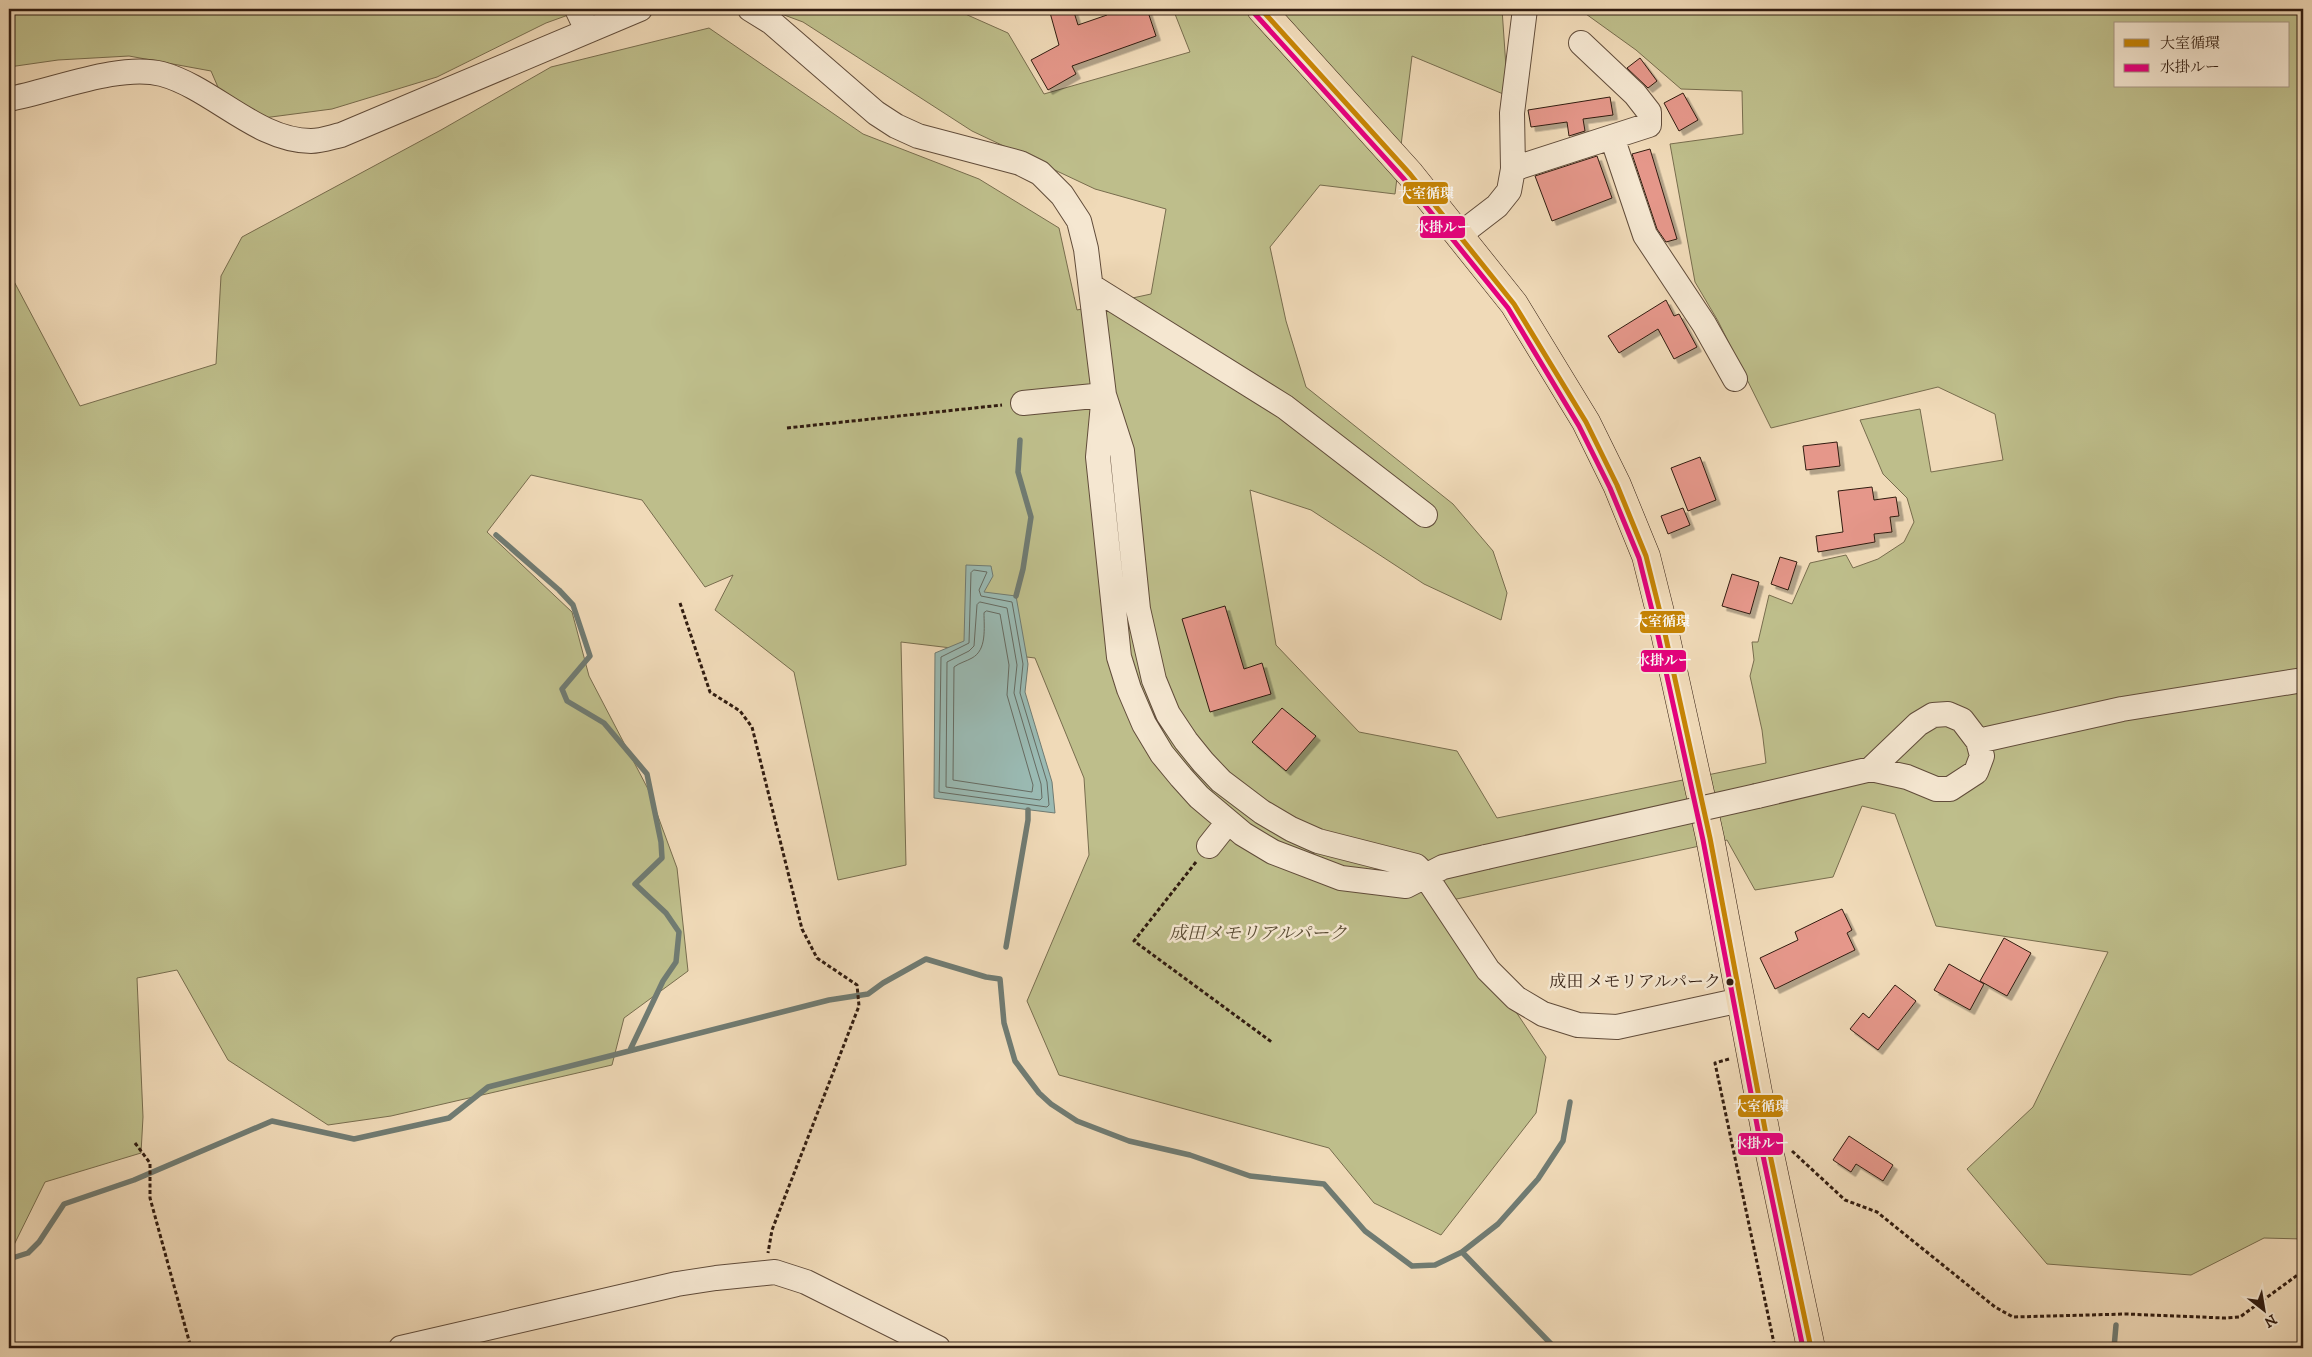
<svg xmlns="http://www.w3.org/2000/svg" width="2312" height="1357" viewBox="0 0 2312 1357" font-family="'IM FELL DW Pica','Noto Serif JP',serif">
<defs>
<filter id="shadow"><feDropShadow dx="4.5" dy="4.5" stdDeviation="0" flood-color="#0004"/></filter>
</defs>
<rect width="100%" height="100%" fill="#f0dab8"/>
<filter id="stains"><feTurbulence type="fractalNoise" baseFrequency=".004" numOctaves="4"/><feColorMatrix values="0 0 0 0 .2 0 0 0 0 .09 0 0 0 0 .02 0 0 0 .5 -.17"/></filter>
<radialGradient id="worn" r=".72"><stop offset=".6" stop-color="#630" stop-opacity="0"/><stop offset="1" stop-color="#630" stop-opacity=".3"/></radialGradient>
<!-- green -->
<path fill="#bebe8b" stroke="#786d4e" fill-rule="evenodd" d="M9,9h576l-39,14 -109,54 -105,32 -99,13 -22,-51 -82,-15 -71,4 -49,7z
M768,9h186l54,24 36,61 146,-42 -17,-43h329l6,87 -96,-40 -17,138 -75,-9 -50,62 16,74 20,66 147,117 40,47 14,42 -6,27 -77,-36 -113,-74 -61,-20 26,155 83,87 98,19 40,67 269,-55 -4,-33 -12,-54 4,-16 -2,-18h6l11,-47 23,9 18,-41 36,-8 7,13 25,-9 26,-17 10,-20 -7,-24 -24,-24 -23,-54 60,-11 11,63 72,-12 -8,-46 -57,-27 -167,41 -53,-107 -23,-39 -25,-138 73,-10 -1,-43 -61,-2 -45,-39 -57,-41h724v1230l-39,-1 -73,37 -144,-11 -80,-95 66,-62 75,-155 -172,-26 -41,-112 -33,-8 -29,71 -78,13 -28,-50 -284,62 103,155 -10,56 -95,122 -67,-32 -45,-55 -270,-73 -32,-74 62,-146 -5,-77 -49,-120 -134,-16 5,223 -68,15 -44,-208 -79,-62 18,-35 -28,12 -63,-87 -111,-25 -44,57 85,80 17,64 59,113 29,79 11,103 -64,47 -12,47 -221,51 -63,9 -100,-65 -51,-90 -40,8 6,139 -2,36 -96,29 -36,73v-983l71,134 136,-42 5,-88 21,-39 199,-107 110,-63 158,-39 154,106 116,45 80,49 18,82 74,-16 15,-85 -71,-20 -123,-58 -169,-109zM2116,24h172v62h-172z"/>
<!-- water -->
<path fill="#9abab3" stroke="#707b72" d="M966,565l25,1 2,10 -9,16 32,4 12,68 -3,28 27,90 3,31 -121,-15 1,-145 29,-12z"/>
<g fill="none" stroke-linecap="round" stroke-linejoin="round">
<!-- shore -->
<path stroke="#666b62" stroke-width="1" d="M974,570l13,2 -8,18 2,6 31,6 11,62 -3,29 27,89 2,23 -2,2 -108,-15 2,-135 28,-14 2,-70z
M980,602l27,6 10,57 -3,28 27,91 1,14 -2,2 -94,-13 1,-125 22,-11 5,-5 3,-41z
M987,611l13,3 9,51 -2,30 26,90 -1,7 -79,-12 1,-113c5,-4 13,-6 18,-9 15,-8 12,-30 12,-45z"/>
<!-- stream -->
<path stroke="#707b72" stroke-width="5.5" d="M496,535l63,55 14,15 17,51 -28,33 5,12 37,22 43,51 14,68 1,16 -27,26 31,29 13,19 -3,30 -13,19 -33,69
M1016,596l7,-27 8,-52 -13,-45 2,-32
M1006,947l22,-127v-10
M1462,1252l36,-28 40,-45 25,-38 7,-39
M9,1259l19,-6 11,-11 25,-38 70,-24 138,-59 82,18 95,-21 39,-31 341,-87 39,-6 15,-11 43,-24 60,18 14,2 4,44 11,38 24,32 12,11 26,17 52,20 61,14 60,21 74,8 41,47 47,35 23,-1 27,-13 93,96
M2114,1348l2,-23"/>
</g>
<!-- building -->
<path fill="#e5978a" stroke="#311c10" filter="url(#shadow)" d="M1049,9h24l5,16 29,-10 -2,-6h42l9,27 -84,30 4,8 -28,16 -17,-30 28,-15z
M1640,58l17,23 -9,7 -21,-20z
M1683,93l15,27 -19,11 -15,-28z
M1610,97l3,18 -30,4 2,12 -16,5 -2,-14 -36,5 -3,-17z
M1650,149l27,90 -11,3 -9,-13 -25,-75z
M1597,156l15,42 -60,23 -17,-45z
M1666,300l8,16 5,-2 18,33 -23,12 -16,-30 -39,24 -11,-17z
M1837,442l3,24 -34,4 -3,-24z
M1700,457l16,43 -28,11 -17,-43z
M1872,487l2,13 22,-3 3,19 -9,1 2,15 -18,2 1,8 -57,10 -2,-16 27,-4 -5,-41z
M1683,508l7,17 -22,9 -7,-18z
M1780,557l17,5 -9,28 -17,-6z
M1732,574l27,8 -9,32 -28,-8z
M1225,606l19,63 18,-6 9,31 -61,18 -28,-93z
M1282,708l34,28 -30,35 -34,-29z
M1842,909l10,21 -5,3 8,17 -80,39 -15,-31 38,-18 -3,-8z
M2004,938l27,15 -24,43 -27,-15z
M1949,964l35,20 -14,26 -36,-20z
M1895,985l21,16 -38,49 -28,-21 13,-16 6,5z
M1849,1136l44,29 -10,16 -27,-17 -5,8 -18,-12z"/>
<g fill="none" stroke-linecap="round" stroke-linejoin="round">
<!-- minor casing -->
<g stroke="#614c3a" stroke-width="26">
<path id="minor" d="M577,9l10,21
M750,9l21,13 105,91 20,13 22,10 102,27 20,10 22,22 17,26 7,28 18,146 18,56 16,158 16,71 14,34 18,27 17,21 18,19 41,31 29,17 27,12 98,25 9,9 63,95 28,28 27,16 35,11 39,2 124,-27
M9,99c44,-8 110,-36 153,-25 51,14 95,67 149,67 10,0 21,-4 30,-6l299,-126
M1612,137l33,98 59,89 31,55
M1513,169l136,-44v-13l-14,-18 -54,-51
M1458,236l39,-30 12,-15 4,-22 -1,-56 13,-104
M1091,286l194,121 140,108
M1023,403l81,-8
M1103,404l-5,53 21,200 10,32 15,35 18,30 19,23 18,20 44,37 30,18 68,26 65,8 37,-19 43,-10
M1978,741l144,-32 181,-29
M1757,796l114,-27 36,8 29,12h14l26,-17 6,-16 -4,-15 -16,-21 -14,-6 -15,1 -15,9 -47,45
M1209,846l19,-24
M401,1348l276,-64 39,-6 59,-6 31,10 132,66"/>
</g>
<!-- major casing -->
<g stroke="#311c10" stroke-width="29">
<path id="major" d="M1261,9l149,165 104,130 72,118 31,63 29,71 16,64 48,218 58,307 43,203"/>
</g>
<!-- path -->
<path stroke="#311c10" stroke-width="3" stroke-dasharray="4 2.5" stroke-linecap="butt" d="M787,428l215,-23
M680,603l30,89 30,19 12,16 50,202 15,29 40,27 2,21 -87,224 -4,23
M1196,862l-62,79 139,102
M1729,1059l-14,4 60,285
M135,1143l15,20v35l41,150
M1792,1151l53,49 32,12 118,95 18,10 113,-3 98,4 16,-1 63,-46"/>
<!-- minor -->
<use href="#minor" stroke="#f5e7d1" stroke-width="24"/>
<!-- major -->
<use href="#major" stroke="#f0dab8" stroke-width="28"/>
<!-- minor-bridge casing -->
<g stroke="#614c3a" stroke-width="26" stroke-linecap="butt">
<path id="minor-bridge" d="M1486,857l271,-61"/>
</g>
<!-- minor-bridge -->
<use href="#minor-bridge" stroke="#f5e7d1" stroke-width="24"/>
<!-- bus-1 casing -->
<g stroke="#f5e7d1" stroke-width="9">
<path id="bus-1" d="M1261,9l149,165 104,130 72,118 31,63 29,71 16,64 48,218 58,307 43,203"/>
</g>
<!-- bus-2 casing -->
<g stroke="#f5e7d1" stroke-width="9">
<path id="bus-2" d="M1255,14l149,165 104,129 71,118 31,62 29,70 16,64 48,218 58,306 42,202"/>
</g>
<!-- bus-1 -->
<use href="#bus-1" stroke="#c68404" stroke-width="5"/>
<!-- bus-2 -->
<use href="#bus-2" stroke="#e5007d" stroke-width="5"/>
</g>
<!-- markers -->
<circle fill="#311c10" stroke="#f5e7d1" stroke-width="2" cx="1730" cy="982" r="4.5"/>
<g text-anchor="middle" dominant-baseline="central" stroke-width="5" stroke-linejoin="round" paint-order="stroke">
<!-- bus labels -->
<g font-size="17" fill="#311c10" stroke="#f5e7d1" text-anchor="end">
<text x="1721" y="982">成田 メモリアルパーク</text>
</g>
<!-- park labels -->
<g font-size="18" font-style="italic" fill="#5b4d35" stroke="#f5e7d1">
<text x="1258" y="934">成田メモリアルパーク</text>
</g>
</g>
<g stroke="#f5e7d1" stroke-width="2">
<rect x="1402" y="181" width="47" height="24" rx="5" fill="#c68404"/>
<rect x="1419" y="215" width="47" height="24" rx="5" fill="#e5007d"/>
<rect x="1639" y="610" width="47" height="24" rx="5" fill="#c68404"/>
<rect x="1640" y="649" width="47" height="24" rx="5" fill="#e5007d"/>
<rect x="1737" y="1094" width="47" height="24" rx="5" fill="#c68404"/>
<rect x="1737" y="1132" width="47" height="24" rx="5" fill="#e5007d"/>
</g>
<g font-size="14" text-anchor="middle" font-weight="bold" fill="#fff">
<text x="1426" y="198">大室循環</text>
<text x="1443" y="232">水掛ルー</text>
<text x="1662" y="626">大室循環</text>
<text x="1664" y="665">水掛ルー</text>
<text x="1761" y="1111">大室循環</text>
<text x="1761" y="1148">水掛ルー</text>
</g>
<!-- margin -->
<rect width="2312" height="1357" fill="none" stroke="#f0dab8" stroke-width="30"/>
<rect x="10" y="10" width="2292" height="1337" fill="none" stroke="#311c10" stroke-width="2.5"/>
<rect x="15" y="15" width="2282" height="1327" fill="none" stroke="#311c10"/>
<!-- legend -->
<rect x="2114" y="22" width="175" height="65" fill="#f5e7d1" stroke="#a79684"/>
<rect x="2124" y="39" width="25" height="8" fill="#c68404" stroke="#a79684"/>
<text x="2160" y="48" font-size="15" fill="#311c10">大室循環</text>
<rect x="2124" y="64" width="25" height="8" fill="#e5007d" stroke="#a79684"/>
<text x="2160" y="72" font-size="15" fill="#311c10">水掛ルー</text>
<!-- north arrow -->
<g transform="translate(2264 1310) rotate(149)" stroke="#f5e7d1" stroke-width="4" paint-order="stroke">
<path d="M0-4L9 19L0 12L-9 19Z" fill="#311c10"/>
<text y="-8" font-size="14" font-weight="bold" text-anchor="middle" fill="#311c10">N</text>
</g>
<rect width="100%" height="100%" filter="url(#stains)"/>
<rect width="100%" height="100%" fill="url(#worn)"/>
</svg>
